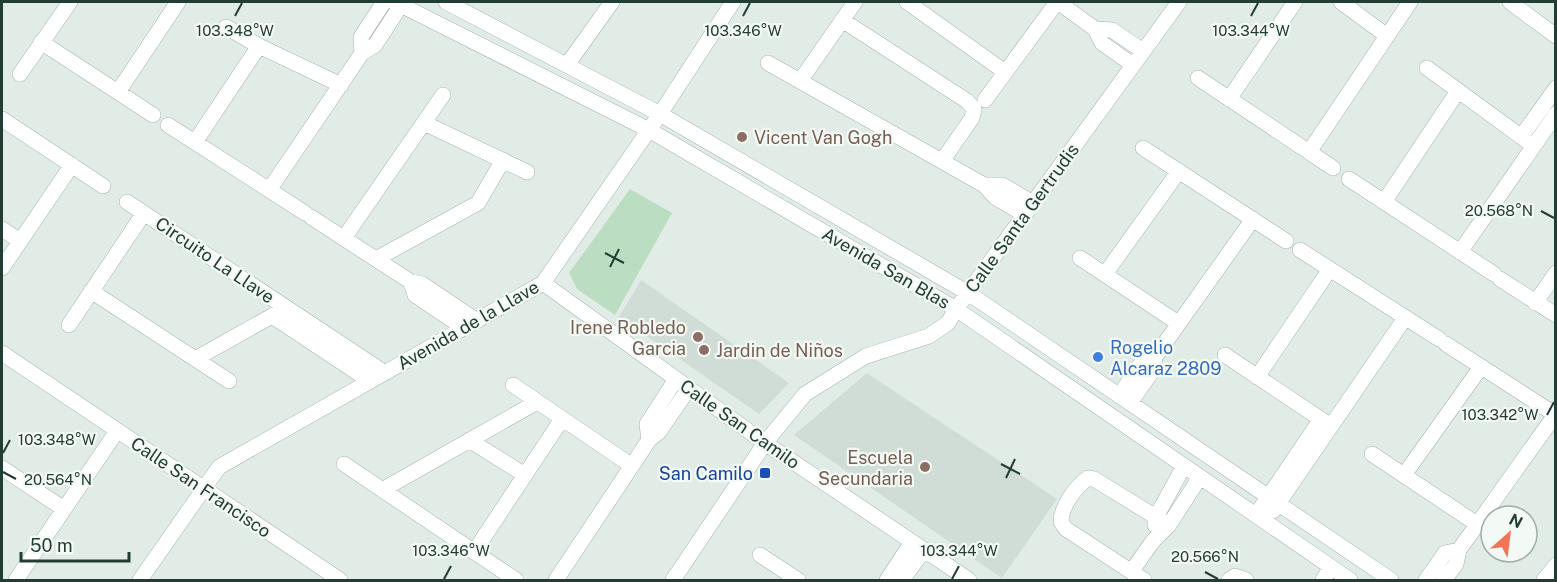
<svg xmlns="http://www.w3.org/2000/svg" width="1557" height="582" viewBox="0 0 1557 582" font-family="'Public Sans',sans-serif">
<rect width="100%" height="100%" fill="#e2ece7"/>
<!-- built -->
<path fill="#d0dcd6" d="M641,280l148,103 -30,31 -140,-97z
M867,373l190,126 -55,79 -208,-143z"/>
<!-- green -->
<path fill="#bbdec2" d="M630,189l42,24 -57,102 -38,-26 -8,-16z"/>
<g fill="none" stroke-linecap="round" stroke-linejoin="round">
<!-- minor casing -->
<g stroke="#a5b4ae" stroke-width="16">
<path id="minor" d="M395,2l254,128 307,179 394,271
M446,2l214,112 308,179 423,287
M907,2l98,70
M1058,2l37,27 7,14 31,22
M1341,2l46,34
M1510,2l46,34
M842,20l125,81 7,8 -2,9 -30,43
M226,27l33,19 82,39
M1095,29l17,1 31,21
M41,42l112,73
M362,53l-1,-16 23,-35
M768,63l216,122 11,12 30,18
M567,65l45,-63
M1427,68l107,78
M20,74l50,-72
M1198,78l135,90
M800,81l55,-79
M118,92l60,-90
M1229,99l66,-97
M985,100l72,-98
M2,119l101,67
M424,123l103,49
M168,125l137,88
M1521,137l35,-49
M195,142l64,-96
M1143,148l143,93
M1309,152l101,-150
M1349,179l145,95
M984,185h18l31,18
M269,190l93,-137 13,-8 28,-43
M127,202l258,171
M1384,202l74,-111
M311,217l100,65 11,2 55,37
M2,229l18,12
M344,238l99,-143
M1300,250l139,89
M1460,252l96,-138
M1080,258l98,65
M376,259l102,-56 25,-43
M2,268l70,-103
M1105,274l74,-103
M1500,279l56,36
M411,282l4,13 49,33
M543,283l222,160 204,137
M91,291l138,90
M1535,303l21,-30
M272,316l98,65
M69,325l75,-112
M1446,344l110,71
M2,353l338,227
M1225,355l106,71
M195,359l84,-47
M1257,377l73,-108
M513,385l119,81
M1119,396l23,-34 13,-5
M1130,403l23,-33 2,-13 98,-138
M469,440l56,35
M649,440l-2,-16 29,-45
M1372,454l105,70
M344,464l172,116
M2,468l62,41
M1404,475l77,-108
M382,490l155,-88
M1273,511l132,-193
M1256,515l65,-96
M1155,525l1,-8 28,-51
M474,552l88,-133
M760,555l38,25
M1131,572l22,-31 16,-16 31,-48
M16,580l101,-149
M140,580l79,-113 324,-184 117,-169 73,-112
M556,580l93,-140 10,-8 30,-44
M673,580l92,-137 40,-49 61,-38 63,-20 19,-13 8,-14 223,-307
M887,580l25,-38
M902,580l22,-30
M1144,580l-78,-51 -5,-7c0,-15 14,-35 27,-44l6,1 75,46
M1229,580l6,-4 11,4
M1323,580l8,-13
M1426,580l19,-27 14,-3
M1444,580l12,-16 3,-14 96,-135
M1544,580l12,-15"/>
</g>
<!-- minor -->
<use href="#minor" stroke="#fff" stroke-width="15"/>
</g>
<!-- ticks -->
<path fill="none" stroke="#223d34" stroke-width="2" d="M235,16l7,-13M743,16l7,-13M1251,16l7,-13M1541,211l13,7M605,253l19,10M610,267l9,-18M1547,415l7,-13M3,453l7,-13M1001,464l19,10M3,472l13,7M1006,478l9,-19M1205,572l13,7M444,579l7,-13M952,579l7,-13"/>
<!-- markers -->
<g fill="#8d6e63" stroke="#f3f9f5" stroke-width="2">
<circle cx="742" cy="137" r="6"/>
<circle cx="698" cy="337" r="6"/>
<circle cx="704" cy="350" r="6"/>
<circle cx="925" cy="467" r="6"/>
</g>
<circle fill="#3f7fe0" stroke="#f3f9f5" stroke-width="2" cx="1098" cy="357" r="6"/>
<rect fill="#1a4fb4" stroke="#f3f9f5" stroke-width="2" x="759" y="467" width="12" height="12" rx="3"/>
<g text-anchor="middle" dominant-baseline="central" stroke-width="4.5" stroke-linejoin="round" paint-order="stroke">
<!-- education labels -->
<g font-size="18" fill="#785e54" stroke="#f3f9f5" text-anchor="start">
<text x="754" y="137">Vicent Van Gogh</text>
<text x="686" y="327" text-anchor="end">Irene Robledo<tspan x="686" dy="21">Garcia</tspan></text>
<text x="716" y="350">Jardin de Niños</text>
<text x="913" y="457" text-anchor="end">Escuela<tspan x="913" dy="21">Secundaria</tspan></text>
</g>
<!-- street labels -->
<g font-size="18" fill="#223d34" stroke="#f3f9f5">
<text transform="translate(1022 218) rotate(-54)">Calle Santa Gertrudis</text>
<text transform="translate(215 260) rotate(34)">Circuito La Llave</text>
<text transform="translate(886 268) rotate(30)">Avenida San Blas</text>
<text transform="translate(468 325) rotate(-30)">Avenida de la Llave</text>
<text transform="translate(740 424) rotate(35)">Calle San Camilo</text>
<text transform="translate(201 487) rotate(34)">Calle San Francisco</text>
</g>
<!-- shop labels -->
<g font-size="18" fill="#366cbe" stroke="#f3f9f5" text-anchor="start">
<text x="1110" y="347">Rogelio<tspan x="1110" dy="21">Alcaraz 2809</tspan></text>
</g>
<!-- transit labels -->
<g font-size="18" fill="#164399" stroke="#f3f9f5" text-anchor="end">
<text x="753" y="473">San Camilo</text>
</g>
</g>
<g font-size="15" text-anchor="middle" fill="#223d34" stroke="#f3f9f5" stroke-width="4.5" stroke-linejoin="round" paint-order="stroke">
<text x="235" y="36">103.348°W</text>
<text x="743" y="36">103.346°W</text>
<text x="1251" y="36">103.344°W</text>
<text x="1499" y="216">20.568°N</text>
<text x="1500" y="420">103.342°W</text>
<text x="57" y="445">103.348°W</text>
<text x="58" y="485">20.564°N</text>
<text x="451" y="556">103.346°W</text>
<text x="959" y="556">103.344°W</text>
<text x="1205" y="562">20.566°N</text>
</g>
<!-- border -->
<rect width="1557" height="582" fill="none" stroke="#223d34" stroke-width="6"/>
<!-- north arrow -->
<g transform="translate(1509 534) rotate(28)"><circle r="28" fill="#f3f9f5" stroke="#9faea8" stroke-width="1.5"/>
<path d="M0-4.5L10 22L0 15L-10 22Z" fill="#f37559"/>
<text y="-9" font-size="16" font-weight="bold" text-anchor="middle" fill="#223d34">N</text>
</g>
<!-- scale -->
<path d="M21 552v9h108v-9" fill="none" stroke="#223d34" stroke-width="3"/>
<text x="30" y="552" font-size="18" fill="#223d34" stroke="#f3f9f5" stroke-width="4.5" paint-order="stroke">50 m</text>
</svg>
